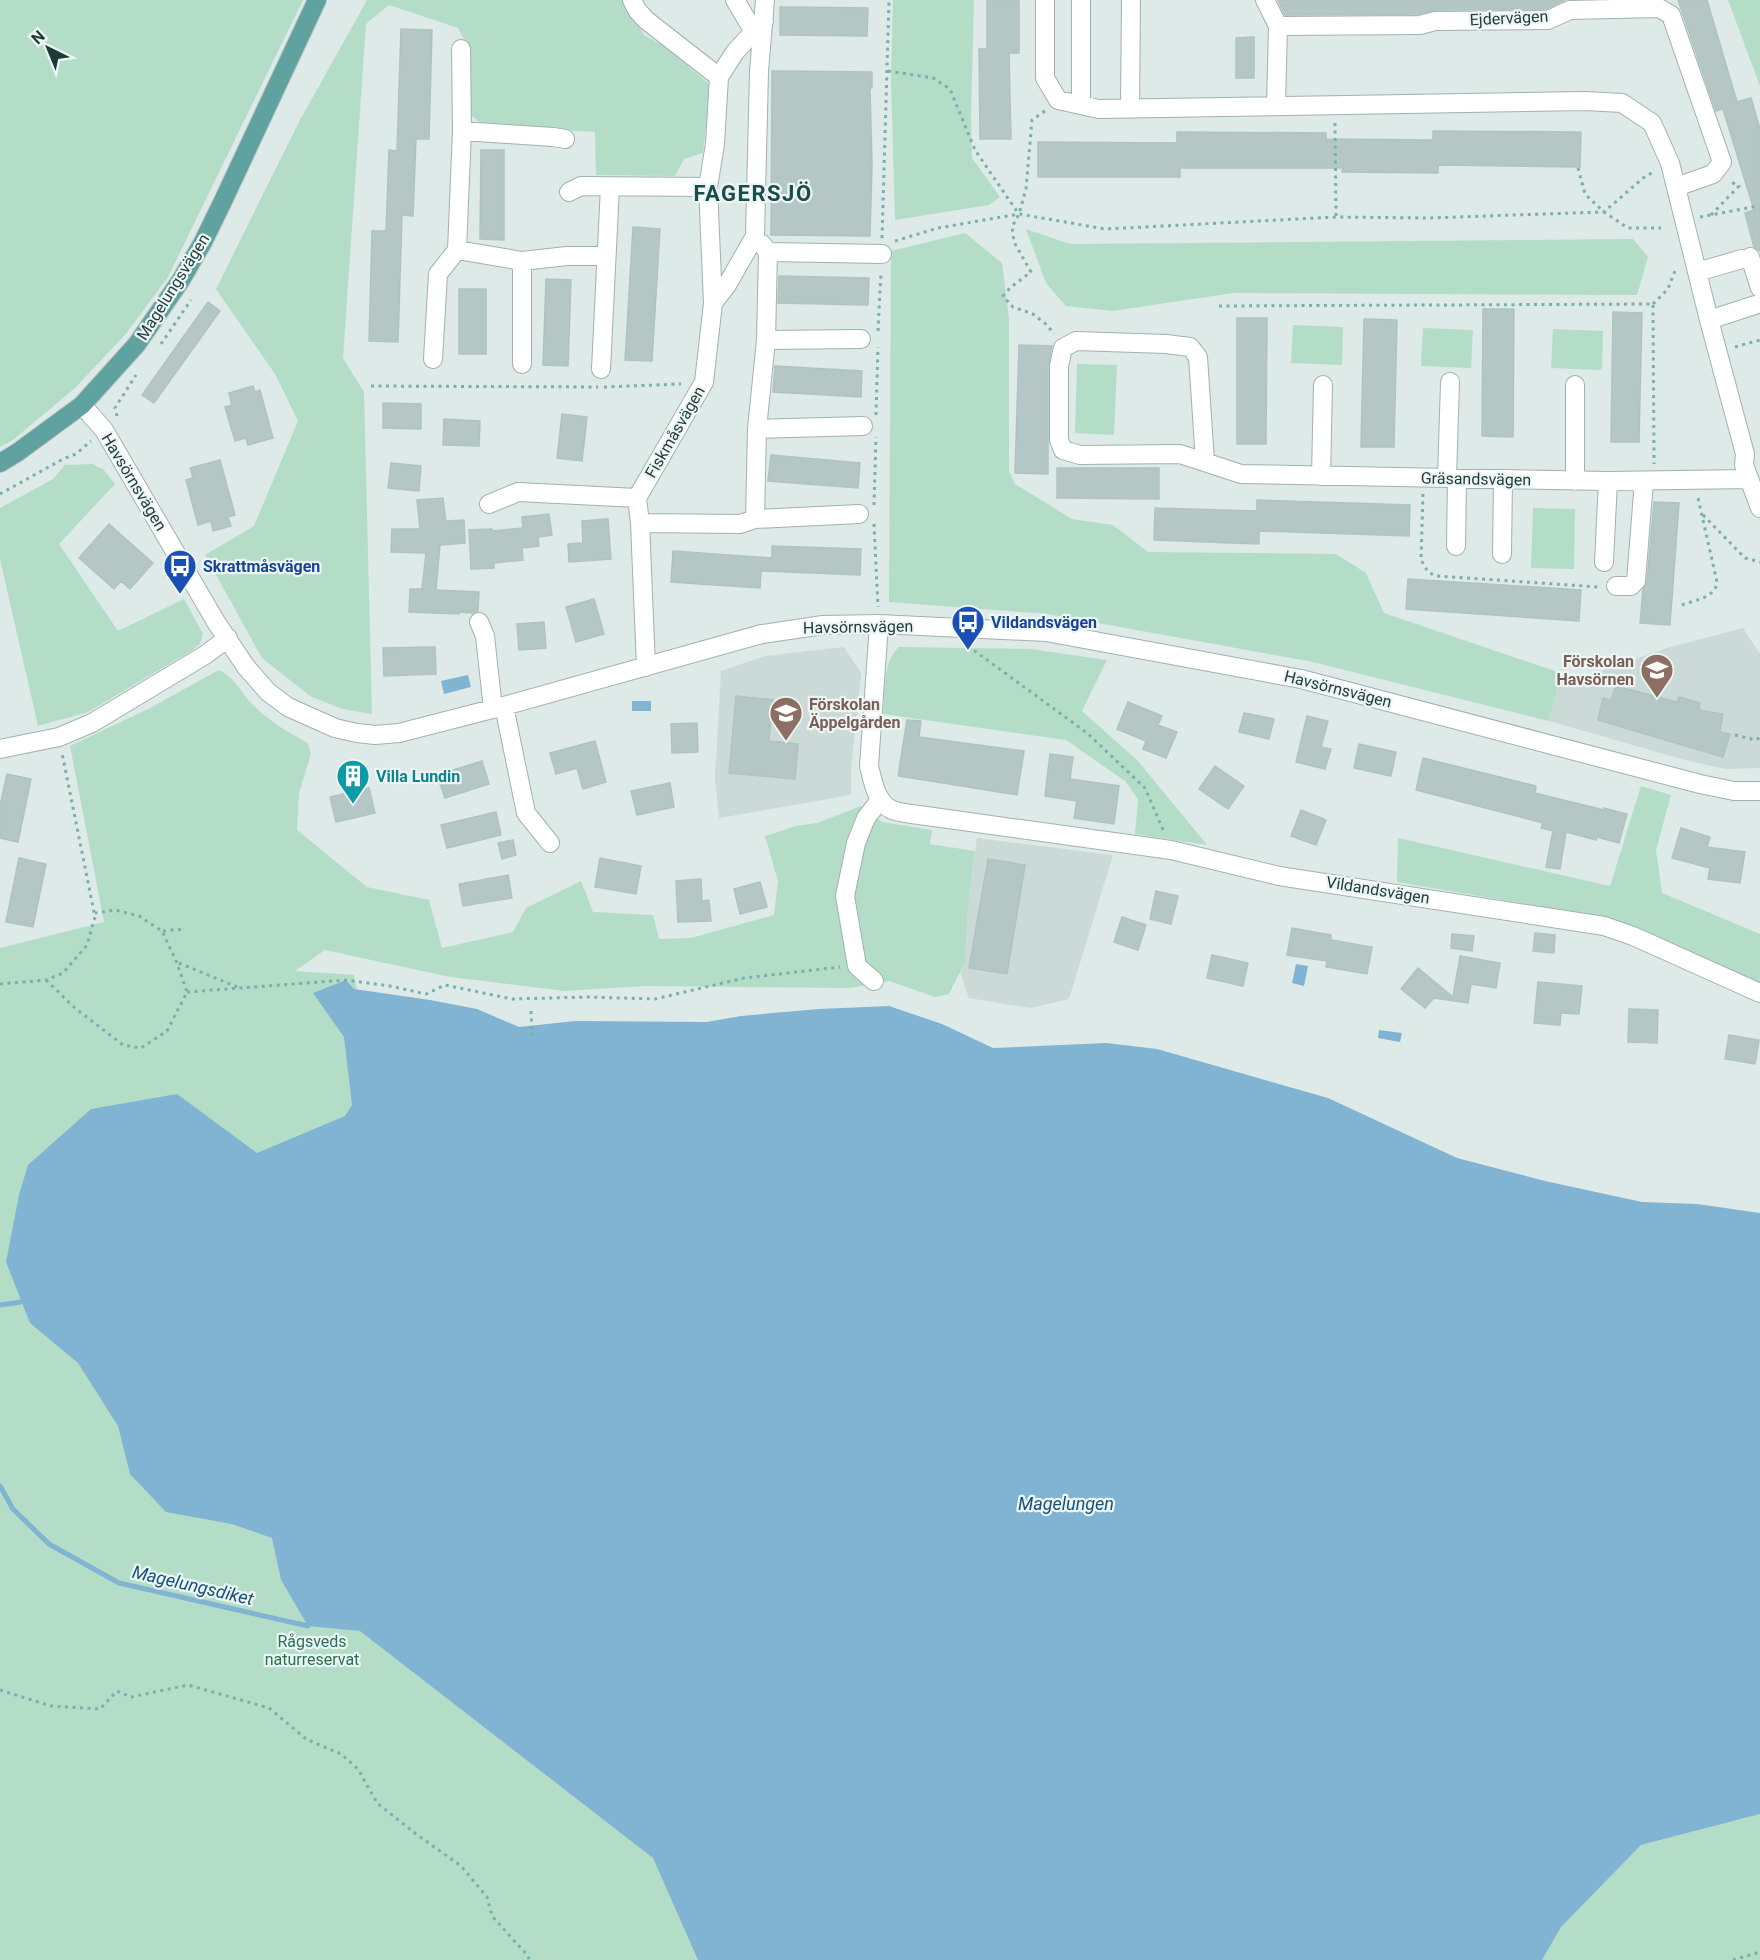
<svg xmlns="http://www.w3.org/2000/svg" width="1760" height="1960" viewBox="0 0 1760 1960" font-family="Roboto,sans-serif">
<rect width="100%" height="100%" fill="#ddeae7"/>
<!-- built -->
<path fill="#cbdad6" d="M1743,628l17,26v114l-35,1 -40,-9 -136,-39 12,-48 23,4 83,-29z
M844,647l17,26 -10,96v26l-132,23 -4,-39 6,-108 44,-15z
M977,838l136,17 -44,144 -38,9 -62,-10 -9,-26 6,-12 1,-44z"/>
<!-- green -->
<path fill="#b4ddc8" d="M0,0h303l-135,277 -43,58 -50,53 -62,52 -13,7z
M367,0h256l21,35 23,13 44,38 -8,67 -19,6 -9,17 -79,-1 -1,-43 -111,-7 -15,-11 -3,-71 -8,-15 -69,-23 -23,19 -23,334 21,34 8,322 -30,-5 -32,-13 -48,-38 -57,-103 49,-29 44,-105 -23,-47 -59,-85 84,-169z
M893,0h81l-3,117 1,41 28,39 -11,8 -94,15 -4,-140z
M1728,0h32v86z
M1026,229l44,15 563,-5 15,18 -11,38 -404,-2 -120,18 -47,-5 -20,-23z
M965,233l37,30 7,55v153l6,13 57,35 41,6 35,27 188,2 30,19 18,40 177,60 -12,48 -236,-59 -265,-48 -159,-12 2,-351z
M1293,325l50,2 -1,38 -51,-2z
M1423,328l50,2 -2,38 -50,-2z
M1553,329l50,2 -1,39 -51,-2z
M1077,364l40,1 -3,70 -39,-2z
M92,464l11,5 12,15 -56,60 59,87 66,-32 19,35 -3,10 -9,7 -103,61 -50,14 -38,-167v-51l53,-29 12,-14z
M1533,508l42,1 -1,60 -43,-1z
M899,647l132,2 76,11 -25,51 56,50 69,84 -72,-11 3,-35 -13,-18 -59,-41 -183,-26c2,-23 -1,-51 16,-67z
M219,670c17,8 23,25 36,37 16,15 34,26 53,36l3,11 -12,39 -2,37 70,57 62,13 13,48 71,-16 13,-24 55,-27 12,31 60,3 6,24 32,-1 83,-23 4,-34 -13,-45 31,-10 21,-3 44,-17 21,16 50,8 -2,14 45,7 -8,65 -1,44 -17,34 -14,3 -46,-16 -39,7 -206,-2 -79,5 -115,-14 -125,-27 -30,21 59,4 78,389 626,596h-1058v-1012l104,-26 -34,-176 80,-38z
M1641,786l30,9 -15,55 6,43 98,41v48l-120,-52 -38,-13 -205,-35 1,-44 212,48z
M1760,1814v146h-218l18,-33 81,-82z"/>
<!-- water -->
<path fill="#81b3d3" d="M468,675l3,12 -27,7 -3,-13z
M632,701h19v10h-19z
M1296,964l12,2 -4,20 -12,-3z
M346,980l8,9 76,11 47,9 42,18 56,-6 132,1 34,-6 78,-7 70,-3 53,18 51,24 113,-5 51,6 171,49 129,60 88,23 97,21 55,2 63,9v601l-119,31 -80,82 -19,33h-844l-45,-102 -293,-227 -52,-5 -27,-46 -9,-42 -40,-14 -66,-12 -36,-38 -12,-48 -40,-63 -48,-40 -24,-61 13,-67 9,-30 63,-56 86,-15 80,59 88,-37 7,-11 -8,-68 -31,-44z
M1379,1030l23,3 -2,9 -22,-4z"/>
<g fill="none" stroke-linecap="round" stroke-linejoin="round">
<!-- stream -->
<path stroke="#81b3d3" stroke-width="5" d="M0,1305l21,-3
M0,1486l13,23 36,35 70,39 189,43"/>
</g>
<!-- building -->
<path fill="#b5c7c4" stroke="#afc3c0" stroke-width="1.5" d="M987,0h32v53h-10l2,86h-31l-1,-90h8z
M1278,0h287l-19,9 -111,1 -17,4 -133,1z
M1678,0h29l30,102 14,-4 9,31v122l-6,-4 -9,-34 9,-3 -31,-101 -7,2z
M780,7l88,1 -1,28 -87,-1z
M401,29l31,1 -3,109h-13l-3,77 -11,-1 -4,127 -29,-1 3,-110h14l3,-81 8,1z
M1254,37v41h-18v-40z
M772,71l100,1v16h-2l2,76 -2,72 -99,-1z
M1433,131l148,1 -1,35 -142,-2v8l-96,-1 1,-4h-163v9h-142v-35l139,1v-11l149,1v6l107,1z
M481,150h23v90l-24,-1z
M633,227l27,2 -8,132 -27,-1z
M779,276l90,2 -1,27 -90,-2z
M546,279l25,1 -3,86 -25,-1z
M459,289h27v65h-27z
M208,302l12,9 -66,92 -12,-8z
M1483,309h31l-1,128 -31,-1z
M1613,312l29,1 -3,129h-28z
M1237,318h30l-1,126h-29z
M1364,319l33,1 -3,127h-33z
M1019,345l33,1 -4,20v108l-33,-1z
M775,366l87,5 -1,26 -88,-5z
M253,386l2,6 5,-2 13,48 -25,7 -2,-7 -11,3 -10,-34 7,-2 -3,-12z
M383,403l38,1v25l-38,-1z
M562,414l25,3 -5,44 -25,-3z
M444,419l36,2 -1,25 -36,-1z
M771,455l89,8 -2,25 -90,-7z
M220,460l15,55 -7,2 3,9 -18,5 -2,-10 -13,4 -12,-45 7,-2 -3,-10z
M391,463l30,3 -2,25 -31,-3z
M1057,468h102v31l-102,-1z
M443,498l3,23 18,-1 1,23 -25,2 -4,45 43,2 -1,19 -6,2 -13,-1v2l-50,-2 1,-23h12l4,-36 -35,-1 1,-23h28l-3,-29z
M1257,500l153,5 -1,31 -150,-5v13l-105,-4 1,-32 102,3z
M1654,502l25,1 -9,122 -30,-2 3,-33 4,-8z
M549,514l3,21 -14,2 1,9 -17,2 1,12 -29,3v5l-23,1 -2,-39 23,-1v2l31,-3 -1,-11z
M608,519l3,40 -42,3 -1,-18 15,-1 -1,-22z
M109,524l44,39 -23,26 -9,-8 -7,8 -35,-31z
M772,546l89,3 -1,26 -99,-4 -1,17 -89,-6 2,-31 99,7z
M1408,579l173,11 -2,31 -173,-12z
M594,599l10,35 -28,8 -10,-35z
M544,622l2,26 -27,2 -2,-26z
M435,647l1,27 -52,2 -1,-28z
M1616,686l61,16 2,-5 21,6 -1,7 24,4 -3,18 10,2 -7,23 -125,-37 5,-22 8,2z
M736,696l37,4 -4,41 29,3 -3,35 -66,-6z
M1128,702l34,14 -4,9 19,7 -11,26 -23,-9 3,-8 -29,-12z
M1244,713l30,6 -5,20 -30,-7z
M1307,716l21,5 -7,26 10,2 -6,20 -29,-7z
M907,720l14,1 -2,16 105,14 -7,44 -119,-19z
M697,723l1,29 -26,1 -1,-29z
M595,741l11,41 -23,7 -6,-21 -21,6 -6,-21z
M1359,744l37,8 -5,24 -37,-8z
M1050,754l23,3 -3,22 49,7 -5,38 -40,-6 3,-17 -32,-5z
M1423,758l113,28 -1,7 69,17v-2l23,6 -8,29 -22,-6 -1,3 -30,-8 -6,37 -14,-2 7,-36 -12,-3 2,-5 -127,-33z
M482,761l7,23 -44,14 -8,-23z
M1215,766l29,20 -16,23 -29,-20z
M7,774l24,5 -13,63 -18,-4v-32z
M670,783l4,24 -37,8 -6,-24z
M369,788l6,25 -39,9 -6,-25z
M1301,810l25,10 -10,25 -25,-9z
M496,812l5,23 -54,13 -6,-23z
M1681,828l29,9 -3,10 38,5 -5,31 -32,-4 2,-11 -38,-10z
M513,840l3,15 -14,4 -4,-16z
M19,858l27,6 -13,63 -27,-5z
M600,858l41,8 -5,28 -41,-7z
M988,859l37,6 -18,109 -38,-6z
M508,875l4,23 -49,8 -4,-22z
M701,879l1,22 7,-1 2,21 -33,1 -2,-41z
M760,882l7,25 -27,7 -6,-25z
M1156,891l22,5 -7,28 -21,-5z
M1122,917l24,8 -8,25 -24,-8z
M1292,928l39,7v5l41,7 -5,27 -41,-7 1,-6 -40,-6z
M1535,933l20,2 -1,18 -21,-2z
M1452,934l22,2 -2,15 -21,-3z
M1212,955l36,8 -5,23 -36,-8z
M1460,956l40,7 -4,25 -25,-4 -3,19 -34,-5 -9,10 -24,-19 17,-21 35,29z
M1538,982l44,4 -3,28 -18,-1 -1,12 -26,-2z
M1629,1009l29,1 -1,33 -29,-1z
M1729,1035l30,5 -4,24 -30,-5z"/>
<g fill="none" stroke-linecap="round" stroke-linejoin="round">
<!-- minor casing -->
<g stroke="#a0b2af" stroke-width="20">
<path id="minor" d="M632,0l5,10 9,10 73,57
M735,0l19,32
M1045,0v78l13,22 41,9 486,-8 37,2 30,20 18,40 39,157 36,134 -1,11 16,43
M1081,0v105
M1265,0l13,26 -2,80
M1278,26l142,-1 15,-4 113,-1 22,-10 89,-2 12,7 51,147 -9,12 -37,13
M1130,108l1,-108
M462,131l91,6 12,2
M569,192l12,-6 127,1
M762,244l6,8 114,2
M457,250l5,-119 -1,-82
M768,252l-2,88 95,-1
M1750,257l10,31
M522,261v103
M1697,272l45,-13
M713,303l14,-18 28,-49 4,-165 6,-71
M1709,320l46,-15
M766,340l-9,89 106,-3
M433,359l5,-85 19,-24 65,11 45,-5h39
M601,369l9,-182
M1575,385v96
M82,405l22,25 112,192 30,45 22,25 20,15 47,21 22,5 18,2 24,-2 105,-27 258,-72 61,-9 56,-1 167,8 255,47 399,105 34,7h26
M1205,461l-7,-104 -8,-10 -24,-3 -90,-3 -13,7 -4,18v74l4,10 17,5 100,-1 61,20 367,7 141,-2
M1321,476l2,-91
M1447,478l3,-96
M489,504l29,-12 119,6
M755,519l2,-90
M640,523l100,1 15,-5 104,-5
M1456,546l1,-67
M1502,554l1,-75
M1604,562l4,-81
M1616,586h15l5,-5 8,-100
M479,622l6,14 8,73
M879,624l-10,142c4,16 7,36 23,44 5,2 14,3 20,4l259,36 108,26 325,50 29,10 127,57
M646,667l-6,-144 -3,-25 67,-116 9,-79 -5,-116 7,-43 4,-67 16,-25 29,-31
M504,706l22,107 24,30
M0,749l59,-12 33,-14 113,-68 23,-17
M874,981l-17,-15 -12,-70 11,-53 10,-25 14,-18"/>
</g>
<!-- major casing -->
<g stroke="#bcc4c3" stroke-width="20">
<path id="major" d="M0,463l18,-11 64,-47 55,-61 44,-64 22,-38 20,-41 94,-201"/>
</g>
<!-- path -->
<path stroke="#7bafab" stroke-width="3" stroke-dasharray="3 4.5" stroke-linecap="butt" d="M888,71l45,7 17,11 25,61 43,63
M1045,111l-13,9 -6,69 -7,25 -7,13 2,15 17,30 -20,15 -8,9 10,11 20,7 14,11 7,9
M1335,123l1,94
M1578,168l7,26 19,18 24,16h33
M1711,215l28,-29 -10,-5
M1700,217l58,-11
M882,238l7,-238
M895,241l43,-13 81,-14 86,15 231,-12 92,1 176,-6 39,-34 12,-7
M1653,304l15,-15 8,-21
M1219,306l434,-2 1,160
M878,331l3,-59
M161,344l30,-44
M1735,347l25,-7
M371,386l227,1
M604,387l77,-3
M876,415l2,-68
M117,416l-2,-8 21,-33
M0,494l63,-35 13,-5 15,-13
M1423,494l-2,66 7,12 8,4 163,11
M874,505l2,-68
M1703,515l42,43 15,4
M874,524l4,83
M1682,605c12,-5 34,-7 35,-23l-19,-84
M968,646l119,87 58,55 19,44
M1735,735l21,5 4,-3
M163,931l22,-2
M179,963l58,24
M46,980l29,28 48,37 18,3 26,-17 20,-39 -10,-29 -15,-32 -23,-15 -24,-6 -20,3
M0,984l46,-4 17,-7 24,-28 8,-28 -33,-164
M187,992l159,-12 44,6 36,8 19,-9 67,14 75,-2 68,2 89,-21 96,-11
M531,1011l1,25
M0,1690l51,16 49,3 17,-18 14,6 57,-12 81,23 37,31 35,15 17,15 19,34 39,31 45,32 26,31 5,19 36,40 1,4
M1733,1960l27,-8"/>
<!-- minor -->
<use href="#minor" stroke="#fff" stroke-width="18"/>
<!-- major -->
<use href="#major" stroke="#5fa2a0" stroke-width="18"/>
</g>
<!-- icons -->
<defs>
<g id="bus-pin" transform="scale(1.725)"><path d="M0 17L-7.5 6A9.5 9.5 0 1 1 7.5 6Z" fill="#1a4fb4" stroke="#edf6f4"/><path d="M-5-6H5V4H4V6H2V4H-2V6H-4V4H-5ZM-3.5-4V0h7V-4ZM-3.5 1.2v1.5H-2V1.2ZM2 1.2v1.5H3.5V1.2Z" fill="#fff"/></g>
<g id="school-pin" transform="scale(1.725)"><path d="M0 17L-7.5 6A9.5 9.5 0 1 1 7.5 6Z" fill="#8d6e63" stroke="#edf6f4"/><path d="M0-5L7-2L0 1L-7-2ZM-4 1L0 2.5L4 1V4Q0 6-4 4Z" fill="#fff"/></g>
<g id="building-pin" transform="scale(1.725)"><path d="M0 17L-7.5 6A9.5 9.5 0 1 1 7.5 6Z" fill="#0f9aa8" stroke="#edf6f4"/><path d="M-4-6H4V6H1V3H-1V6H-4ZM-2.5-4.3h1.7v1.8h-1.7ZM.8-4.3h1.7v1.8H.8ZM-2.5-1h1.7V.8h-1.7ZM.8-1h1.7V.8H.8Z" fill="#fff"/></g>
</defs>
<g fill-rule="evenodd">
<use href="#bus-pin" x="180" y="566"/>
<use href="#bus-pin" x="968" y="622"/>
<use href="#school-pin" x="1657" y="670"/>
<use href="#school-pin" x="786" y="713"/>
<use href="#building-pin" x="353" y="776"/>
</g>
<g text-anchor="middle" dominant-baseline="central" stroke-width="4.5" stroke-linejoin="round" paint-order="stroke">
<!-- street labels -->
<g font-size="16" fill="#1e3a38" stroke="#edf6f4">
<text transform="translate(1509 18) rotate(-3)">Ejdervägen</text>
<text transform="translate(173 287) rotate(-58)">Magelungsvägen</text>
<text transform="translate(675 432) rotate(-60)">Fiskmåsvägen</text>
<text transform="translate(1476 479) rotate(1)">Gräsandsvägen</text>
<text transform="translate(134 482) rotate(59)">Havsörnsvägen</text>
<text transform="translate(858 627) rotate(-1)">Havsörnsvägen</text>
<text transform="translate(1338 689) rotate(14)">Havsörnsvägen</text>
<text transform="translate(1378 890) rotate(9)">Vildandsvägen</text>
</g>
<!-- transit labels -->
<g font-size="16" font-weight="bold" fill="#164399" stroke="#edf6f4" text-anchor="start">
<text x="203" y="566">Skrattmåsvägen</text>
<text x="991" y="622">Vildandsvägen</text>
</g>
<!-- education labels -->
<g font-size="16" font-weight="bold" fill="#785e54" stroke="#edf6f4" text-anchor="end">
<text x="1634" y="661">Förskolan<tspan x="1634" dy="18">Havsörnen</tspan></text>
<text x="809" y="704" text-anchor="start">Förskolan<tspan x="809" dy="18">Äppelgården</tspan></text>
</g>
<!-- culture labels -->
<g font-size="16" font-weight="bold" fill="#0d838f" stroke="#edf6f4" text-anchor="start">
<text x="376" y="776">Villa Lundin</text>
</g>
<!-- park labels -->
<g font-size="16" fill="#277255" stroke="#edf6f4">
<text x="312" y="1641">Rågsveds<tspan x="312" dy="18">naturreservat</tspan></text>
</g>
<!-- water labels -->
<g font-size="18" font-style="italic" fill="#165177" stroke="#edf6f4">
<text x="1066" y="1503">Magelungen</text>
<text transform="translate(193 1585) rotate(13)">Magelungsdiket</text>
</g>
<!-- district labels -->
<g font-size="22" font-weight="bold" letter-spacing="1.5" fill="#194c4b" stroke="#edf6f4">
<text x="753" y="193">FAGERSJÖ</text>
</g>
</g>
<!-- north arrow -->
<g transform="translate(48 48) rotate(317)" stroke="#edf6f4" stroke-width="4.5" paint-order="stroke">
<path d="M0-4.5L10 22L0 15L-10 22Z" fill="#1e3a38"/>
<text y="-9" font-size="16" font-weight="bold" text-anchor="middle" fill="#1e3a38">N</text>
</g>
</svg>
